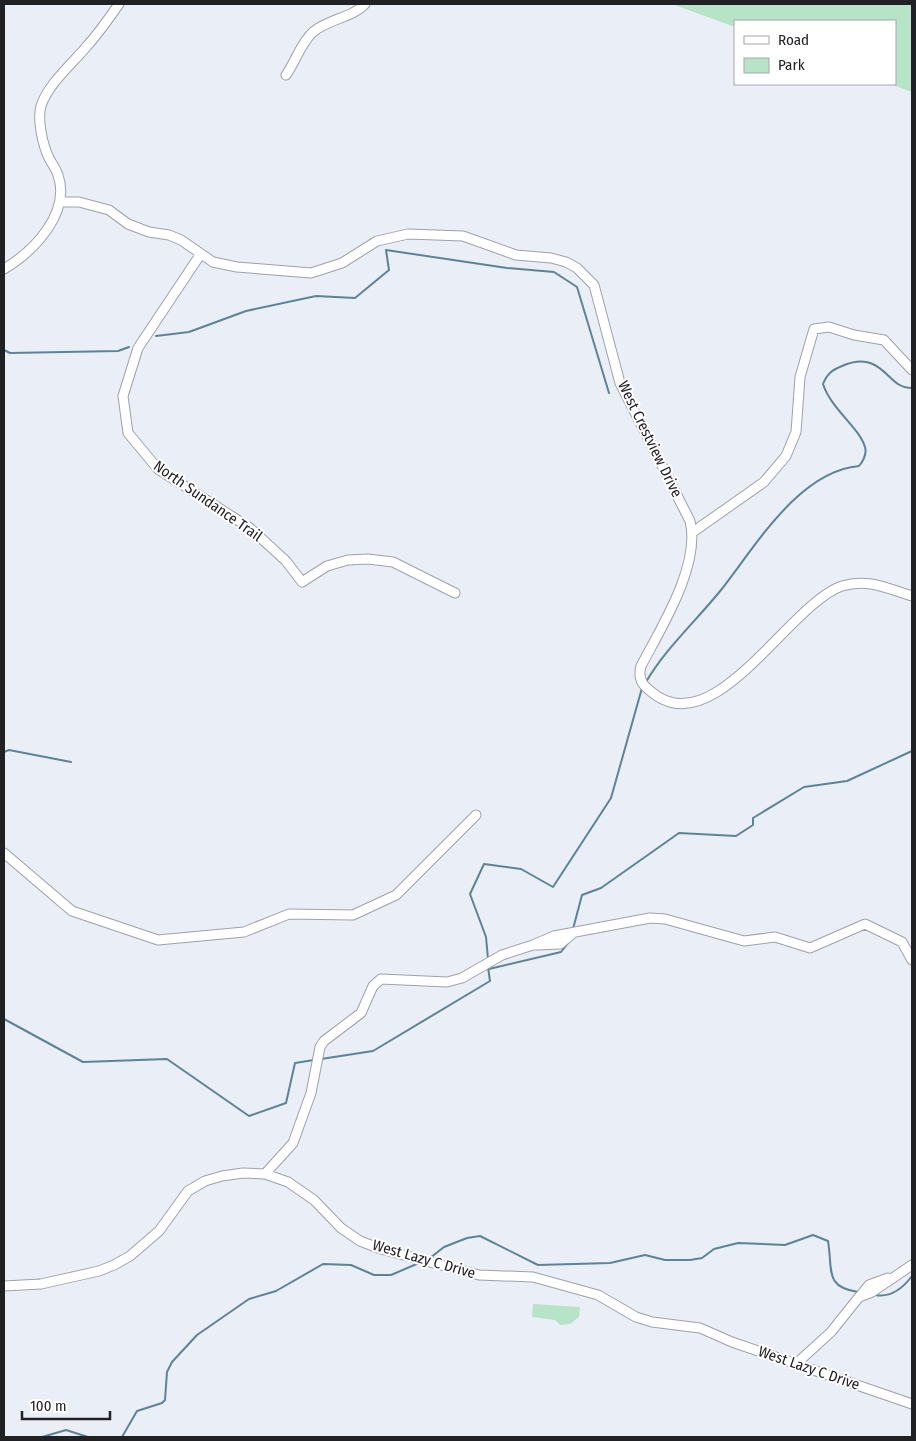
<svg xmlns="http://www.w3.org/2000/svg" width="916" height="1441" viewBox="0 0 916 1441" font-family="'Fira Sans Condensed',sans-serif">
<rect width="100%" height="100%" fill="#eaeef7"/>
<!-- green -->
<path fill="#b7e3c6" d="M672,4h240v88l-22,-8h5v-63h-160v6z
M533,1304l47,3 -1,10 -9,7 -10,1 -5,-5 -23,-3z"/>
<g fill="none" stroke-linecap="round" stroke-linejoin="round">
<!-- stream -->
<path stroke="#5c8495" stroke-width="2" d="M156,336l33,-4 57,-21 70,-15 39,2 34,-28 -3,-20 121,18 47,4 23,15 32,106
M4,350l6,3 108,-2 11,-4
M646,682c20,-34 50,-61 75,-92 34,-43 78,-119 138,-124 4,-5 8,-12 6,-19 -6,-20 -34,-38 -42,-63 4,-10 9,-14 19,-18 42,-18 45,24 70,22
M4,752l5,-2 62,12
M573,929l9,-34 19,-7 78,-55 57,3 17,-11v-7l51,-31 43,-6 65,-30
M488,959l-2,-22 -16,-43 14,-30 37,5 32,18 58,-89 31,-110
M489,969l72,-17 7,-9
M4,1019l79,43 84,-3 82,57 37,-13 9,-40 19,-3
M321,1059l52,-8 117,-70 -2,-14
M430,1258l14,-11 23,-9 13,-2 58,29 72,-2 35,-8 20,5h25l12,-2 12,-9 24,-6 47,2 28,-10 15,6c5,29 -4,46 30,51
M875,1295c16,3 28,-7 37,-19
M42,1437l24,-7 22,7
M122,1437l15,-26 25,-8 3,-3 2,-28 5,-10 25,-27 52,-36 27,-8 47,-27 28,1 23,10h17l28,-12"/>
<!-- minor casing -->
<g stroke="#9da1a9" stroke-width="11">
<path id="minor" d="M286,75c10,-14 14,-31 27,-43 15,-13 39,-14 52,-28
M60,202h19l30,8 19,14 21,8 20,3 12,5 32,22 24,5 74,6 31,-10 35,-22 31,-7 55,2 53,19 35,3 15,4 11,6 17,17 26,98 70,138c11,44 -29,107 -49,145 -4,15 3,21 16,30 61,41 134,-93 185,-110 27,-8 46,3 70,10
M200,255l-62,93 -15,48 5,37 30,36 92,59 36,33 16,21 25,-16 21,-6 20,-1 25,3 62,31
M4,269c30,-18 67,-56 54,-94 -2,-6 -6,-11 -9,-17 -6,-12 -12,-38 -8,-52 7,-22 31,-42 46,-60 12,-13 22,-28 32,-42
M693,532l71,-50 22,-26 10,-24 4,-55 14,-48 15,-2 25,8 30,5 28,30
M4,853l68,58 86,29 86,-8 45,-18 64,1 43,-20 80,-80
M536,945l24,-1 12,-10
M265,1174l28,-31 18,-50 9,-46 4,-6 37,-28 12,-27 8,-7 66,3 15,-4 40,-23 31,-10 21,-9 96,-18 15,1 79,22 31,-4 35,11 55,-24 37,18 10,18
M4,1286l37,-2 58,-13 15,-6 16,-9 29,-25 29,-40 17,-10 17,-5 21,-3 22,1 23,8 26,18 27,28 19,13 21,8 98,26 54,2 65,18 38,22 16,5 48,6 32,14 180,62
M860,1296l9,-11 19,-7
M797,1363l34,-31 28,-35 13,-5 40,-27"/>
</g>
<!-- minor -->
<use href="#minor" stroke="#fff" stroke-width="9"/>
</g>
<g text-anchor="middle" dominant-baseline="central" stroke-width="4" stroke-linejoin="round" paint-order="stroke">
<!-- street labels -->
<g font-size="15" fill="#202125" stroke="#fff">
<text transform="translate(650 439) rotate(64)">West Crestview Drive</text>
<text transform="translate(208 501) rotate(35)">North Sundance Trail</text>
<text transform="translate(424 1259) rotate(16)">West Lazy C Drive</text>
<text transform="translate(809 1368) rotate(19)">West Lazy C Drive</text>
</g>
</g>
<!-- border -->
<rect width="916" height="1441" fill="none" stroke="#202125" stroke-width="10"/>
<!-- legend -->
<rect x="734" y="20" width="162" height="65" fill="#ffffff" stroke="#a6a6a8"/>
<rect x="744" y="36" width="25" height="8" fill="#ffffff" stroke="#a6a6a8"/>
<text x="778" y="45" font-size="15" fill="#202125">Road</text>
<rect x="744" y="58" width="25" height="15" fill="#b7e3c6" stroke="#a6a6a8"/>
<text x="778" y="70" font-size="15" fill="#202125">Park</text>
<!-- scale -->
<path d="M22 1411v8h88v-8" fill="none" stroke="#202125" stroke-width="2.5"/>
<text x="30" y="1411" font-size="15" fill="#202125" stroke="#ffffff" stroke-width="4" paint-order="stroke">100 m</text>
</svg>
